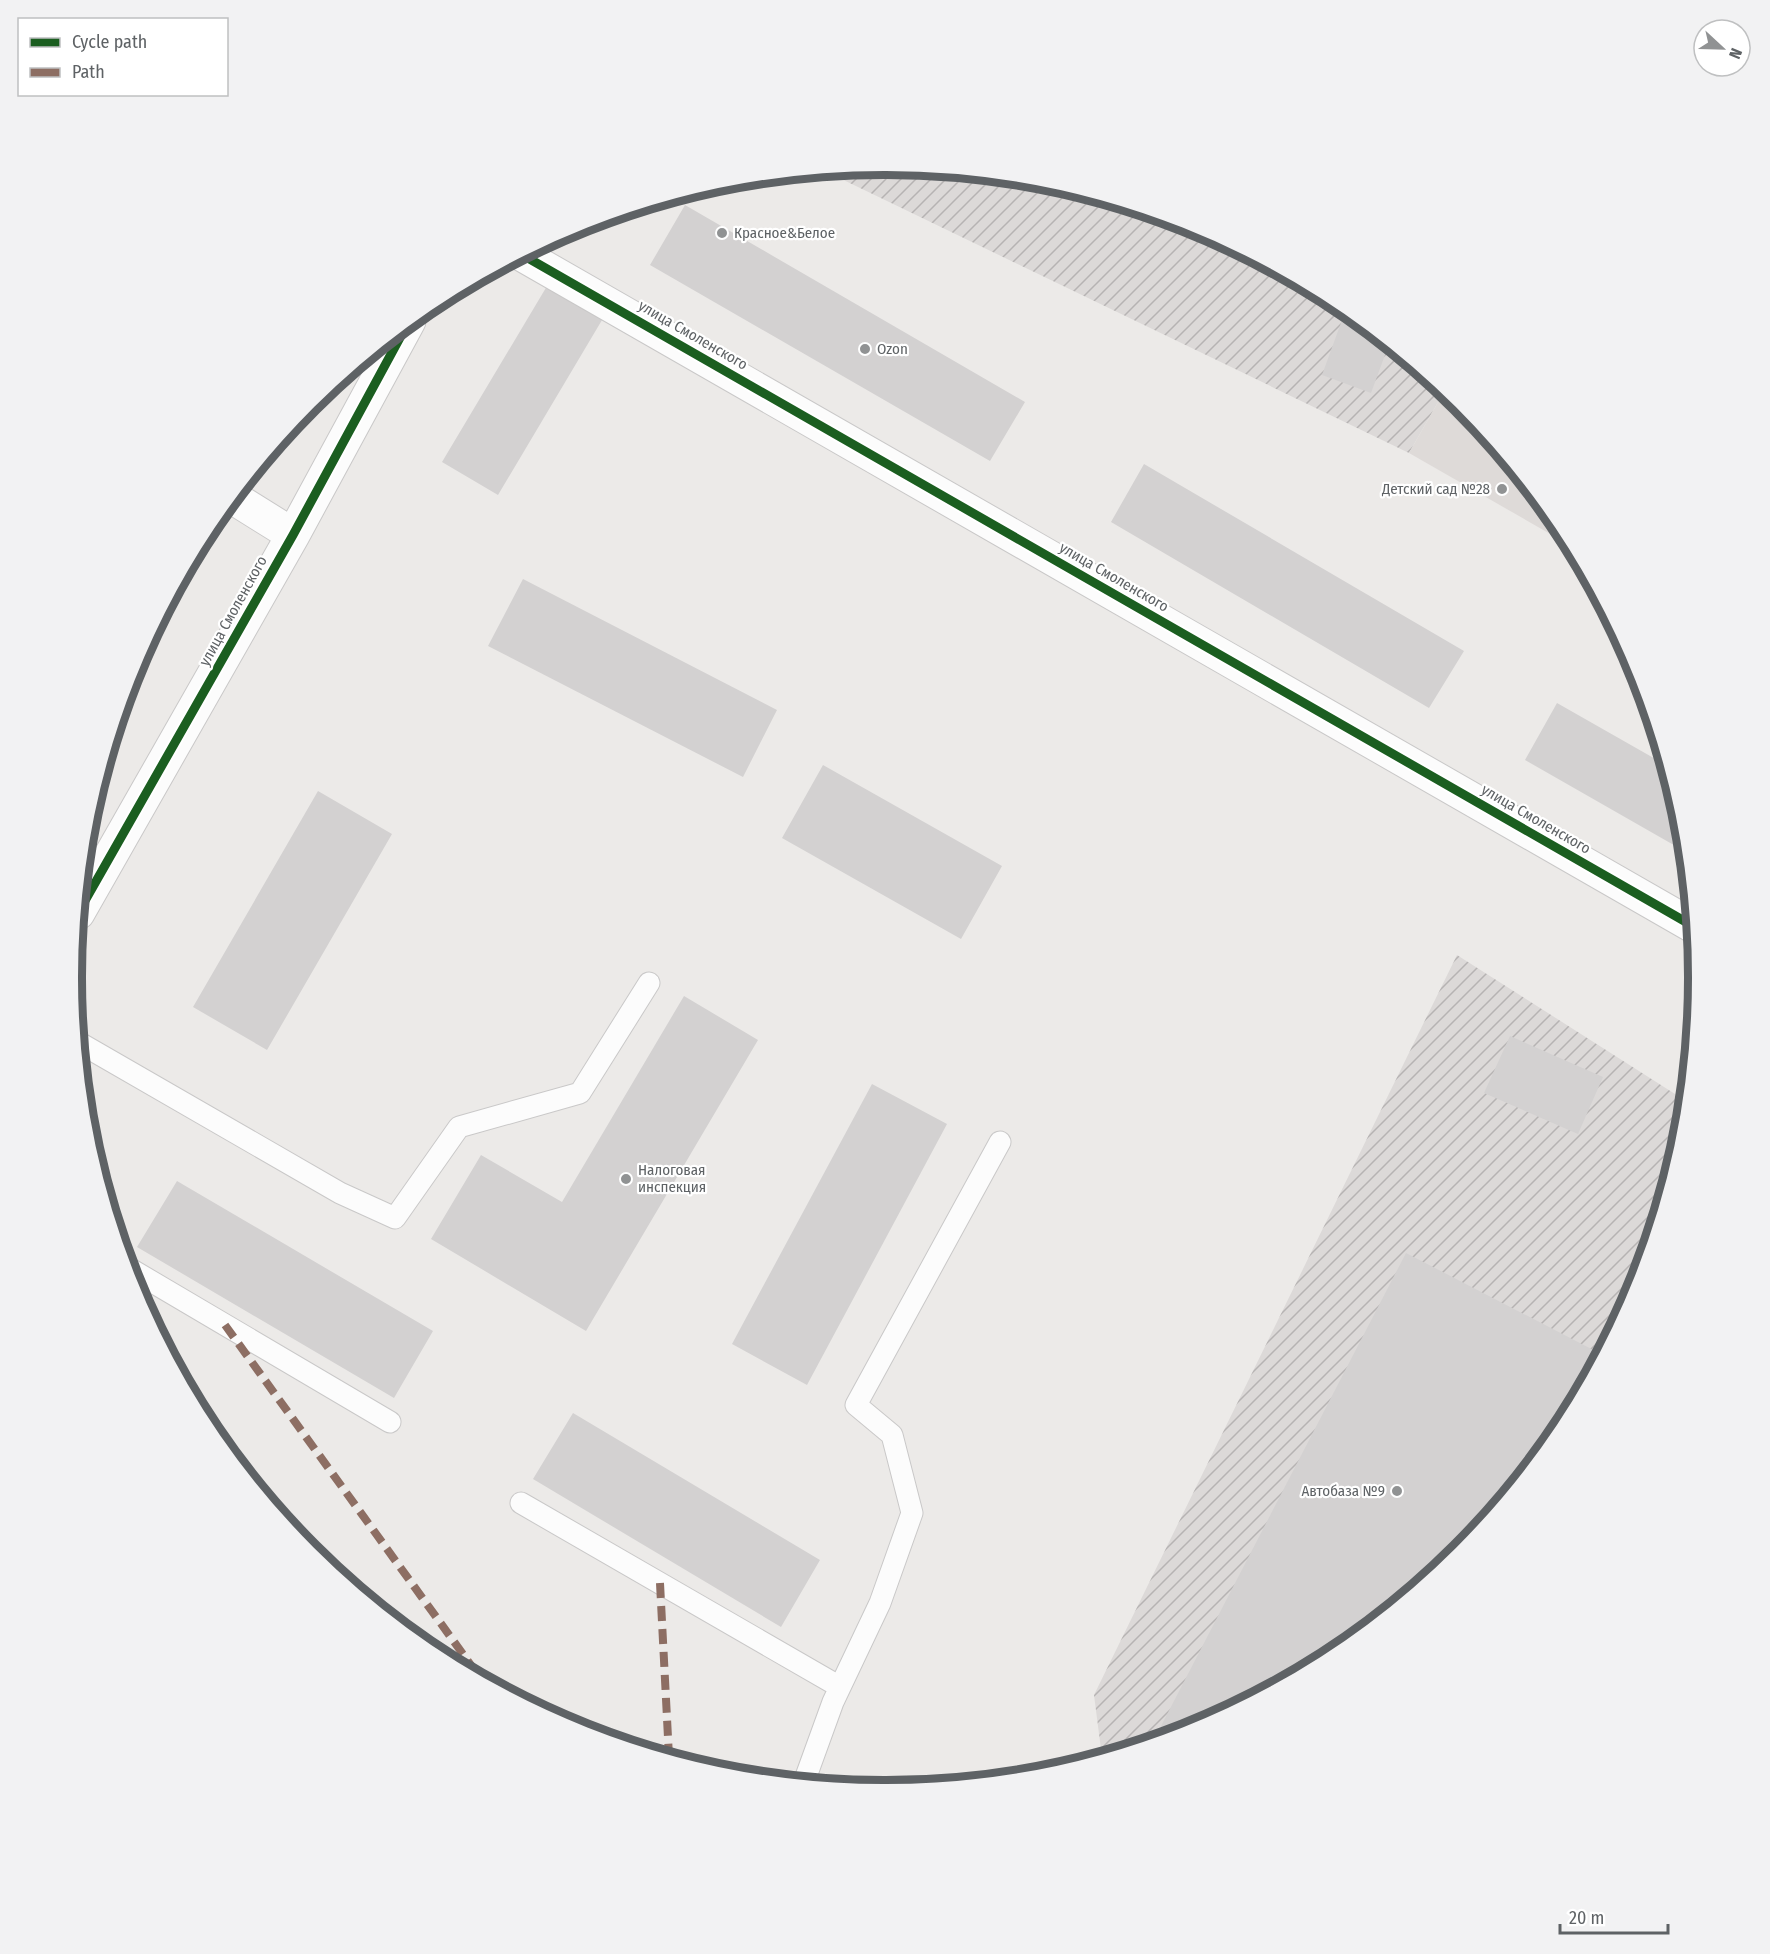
<svg xmlns="http://www.w3.org/2000/svg" width="1770" height="1954" viewBox="0 0 1770 1954" font-family="'Fira Sans Condensed',sans-serif">
<defs>
<pattern id="industrial-furrows" width="10" height="10" patternUnits="userSpaceOnUse" patternTransform="scale(1.5)"><rect width="10" height="10" fill="#dcd9d8"/><path d="M-1 1l2-2M0 10L10 0M9 11l2-2" fill="none" stroke="#b6b3b3"/></pattern>
</defs>
<rect width="100%" height="100%" fill="#eceae8"/>
<!-- industrial -->
<path fill="url(#industrial-furrows)" d="M885,164l159,16 152,46 141,75 108,89 -36,63 -580,-280 2,-4z
M1457,955l229,146 -4,35 -46,152 -75,141 -101,123 -124,101 -140,75 -94,29 -8,-62z"/>
<!-- education -->
<path fill="#dedad8" d="M1445,390l15,12 101,124 12,21 -164,-94z"/>
<!-- building -->
<path fill="#d3d1d1" d="M685,205l340,197 -35,59 -340,-196z
M550,281l55,34 -107,180 -56,-33z
M1346,309l43,35 -18,49 -49,-18z
M1144,464l320,187 -35,57 -318,-186z
M523,579l254,131 -34,67 -255,-131z
M1557,703l109,62 16,54 4,33 -161,-92z
M823,765l179,101 -41,73 -179,-101z
M318,791l74,43 -125,216 -74,-43z
M684,996l74,44 -172,291 -155,-92 50,-84 81,47z
M1510,1036l93,41 -25,57 -94,-41z
M872,1084l75,40 -140,261 -75,-41z
M177,1181l256,150 -39,67 -257,-151z
M1406,1253l195,101 -40,75 -101,123 -124,101 -140,75 -22,7 -14,-7z
M573,1413l247,147 -39,67 -248,-148z"/>
<g fill="none" stroke-linecap="round" stroke-linejoin="round">
<!-- service casing -->
<g stroke="#c9c8c8" stroke-width="23">
<path id="service" d="M78,1042l262,151 55,25 64,-91 121,-34 69,-110
M127,1267l263,155
M521,1503l319,184
M804,1782l29,-80 47,-99 32,-90 -20,-78 -36,-30 144,-263"/>
</g>
<!-- minor casing -->
<g stroke="#c9c8c8" stroke-width="35">
<path id="minor" d="M521,254l1172,672
M232,497l61,38
M78,913l215,-378 116,-214"/>
</g>
<!-- service -->
<use href="#service" stroke="#fcfcfc" stroke-width="21"/>
<!-- minor -->
<use href="#minor" stroke="#fcfcfc" stroke-width="33"/>
<!-- quiet -->
<path stroke="#8d6e63" stroke-width="8" stroke-dasharray="15 8" stroke-linecap="butt" d="M225,1325l256,354
M660,1583l9,174"/>
<!-- cycleway casing -->
<g stroke="#fff" stroke-width="13">
<path id="cycleway" d="M521,254l1172,672
M78,913l215,-378 116,-214"/>
</g>
<!-- cycleway -->
<use href="#cycleway" stroke="#1b5e20" stroke-width="9"/>
</g>
<!-- markers -->
<g fill="#909293" stroke="#fff" stroke-width="2">
<circle cx="722" cy="233" r="6"/>
<circle cx="865" cy="349" r="6"/>
<circle cx="1502" cy="489" r="6"/>
<circle cx="626" cy="1179" r="6"/>
<circle cx="1397" cy="1491" r="6"/>
</g>
<g text-anchor="middle" dominant-baseline="central" stroke-width="4.5" stroke-linejoin="round" paint-order="stroke">
<!-- poi labels -->
<g font-size="15" fill="#5e6265" stroke="#fff" text-anchor="start">
<text x="734" y="233">Красное&amp;Белое</text>
<text x="877" y="349">Ozon</text>
<text x="1490" y="489" text-anchor="end">Детский сад №28</text>
<text x="638" y="1170">Налоговая<tspan x="638" dy="17">инспекция</tspan></text>
<text x="1385" y="1491" text-anchor="end">Автобаза №9</text>
</g>
<!-- street labels -->
<g font-size="15" fill="#5e6265" stroke="#fff">
<text transform="translate(693 335) rotate(30)">улица Смоленского</text>
<text transform="translate(1114 577) rotate(30)">улица Смоленского</text>
<text transform="translate(233 611) rotate(-61)">улица Смоленского</text>
<text transform="translate(1536 819) rotate(30)">улица Смоленского</text>
</g>
</g>
<!-- crop -->
<path d="M0 0H1770V1954H0ZM884 175H886A802 802 0 0 1 1688 977V978A802 802 0 0 1 886 1780H884A802 802 0 0 1 82 978V977A802 802 0 0 1 884 175Z" fill="#f2f2f3" fill-rule="evenodd"/>
<path fill="none" stroke="#5e6265" stroke-width="8" d="M884 175H886A802 802 0 0 1 1688 977V978A802 802 0 0 1 886 1780H884A802 802 0 0 1 82 978V977A802 802 0 0 1 884 175Z"/>
<!-- legend -->
<rect x="18" y="18" width="210" height="78" fill="#ffffff" stroke="#bfc0c1" stroke-width="1.5"/>
<rect x="30" y="38" width="30" height="9" fill="#1b5e20" stroke="#bfc0c1" stroke-width="1.5"/>
<text x="72" y="48" font-size="18" fill="#5e6265">Cycle path</text>
<rect x="30" y="68" width="30" height="9" fill="#8d6e63" stroke="#bfc0c1" stroke-width="1.5"/>
<text x="72" y="78" font-size="18" fill="#5e6265">Path</text>
<!-- north arrow -->
<g transform="translate(1722 48) rotate(112)"><circle r="28" fill="#ffffff" stroke="#bfc0c1" stroke-width="1.5"/>
<path d="M0-4.5L10 22L0 15L-10 22Z" fill="#909293"/>
<text y="-9" font-size="16" font-weight="bold" text-anchor="middle" fill="#5e6265">N</text>
</g>
<!-- scale -->
<path d="M1560 1924v9h108v-9" fill="none" stroke="#5e6265" stroke-width="3"/>
<text x="1569" y="1924" font-size="18" fill="#5e6265" stroke="#ffffff" stroke-width="4.5" paint-order="stroke">20 m</text>
</svg>
